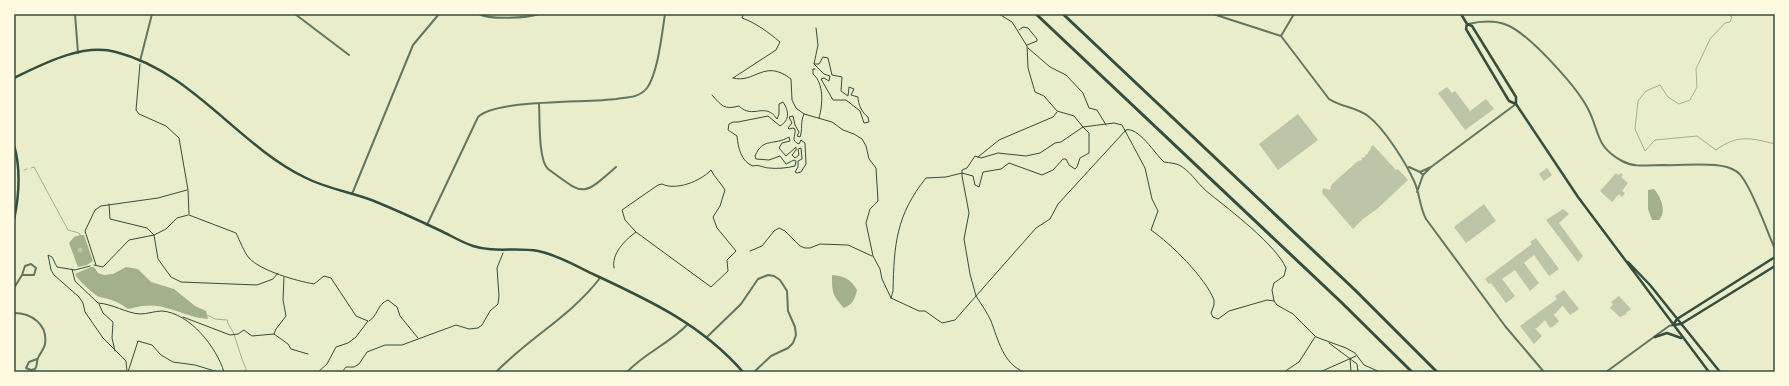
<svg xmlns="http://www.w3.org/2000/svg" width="1789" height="386" viewBox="0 0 1789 386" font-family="'Fira Sans Condensed',sans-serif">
<rect width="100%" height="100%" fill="#e9edc9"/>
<!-- water -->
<path fill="#a3b18a" d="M1654,189c7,8 13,23 5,31h-7l-4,-11v-19z
M80,235h4l9,26 -6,4 -9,2 -9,-24 5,-6z
M91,267h3l4,6 6,2 9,-1 13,-7 12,2 13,13 23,7 21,17 11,5 2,8c-5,-1 -11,-1 -16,-3 -27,-8 -35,-15 -64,-7 -11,-8 -15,-9 -28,-12 -5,-1 -23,-18 -25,-23z
M832,275c12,1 19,4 25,15 -2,9 -4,14 -13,18 -12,-13 -12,-16 -12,-33z"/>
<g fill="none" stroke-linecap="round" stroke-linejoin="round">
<!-- stream -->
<path stroke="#a3b18a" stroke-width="1" d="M1727,14l5,3 -2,5 -5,1 -15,16 -14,30 1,18 -7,13 -11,4 -11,-7 -8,-12 -14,6 -8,10 -3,28 10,22 10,-11 42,-4 19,14c22,-16 35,-12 59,-6
M31,168l3,-1 34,63 11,3 1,2
M24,170l3,-1
M207,315l8,4 12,1c1,6 5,9 7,14 4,12 7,24 12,35l-1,3"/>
</g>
<!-- building -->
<path fill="#bcc5a7" d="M1447,87l5,6 3,-2 15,20 16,-12 8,10 -29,21 -27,-37z
M1298,114l20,26 -40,30 -19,-26z
M1373,145l23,25 2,-1 10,11 -31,29 -14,10 -10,10 -31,-36 1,-5 7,2 2,-6 26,-23 4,-1 -1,-2 4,-1v-2l3,-1v-2l3,-3 -1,-1z
M1547,168l5,7 -8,6 -5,-7z
M1616,173l2,2 3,-2 2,2 -2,2 7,6 -6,8 3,2 -3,4 -3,-3 -7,8 -12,-11z
M1484,204l12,17 -30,22 -12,-16z
M1563,209l6,5 -10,9 24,33 -5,6 -32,-42z
M1536,238l23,31 -10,7 -15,-21 -10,8 15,20 -9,8 -15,-21 -13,9 13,17 -9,7 -15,-20 -2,1 -4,-5 47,-35 -2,-2z
M77.5 250a2.5 2.5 0 1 1 5 0a2.5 2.5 0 1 1-5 0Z
M1564,290l15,19 -9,6 -7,-9 -2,1 -6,7h-2l6,7 -4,4 -5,3 -5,-8 -8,8h-2l7,8 -8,8 -14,-18 37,-27 -2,-3z
M1619,296l12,13 -5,4 1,1 -7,3 -10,-9 3,-4 -2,-2z"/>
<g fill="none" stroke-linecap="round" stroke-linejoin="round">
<!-- path -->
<path stroke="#344e41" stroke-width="1" d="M999,14l13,8 15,24 1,22 7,24 9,4 13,15 17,5 9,11 31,-4 8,2 23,43 7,31 6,12 -7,19c20,14 54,47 63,70v5l-3,8 2,4 5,2 11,-8 38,-11 7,1
M1019,30l4,-3 5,1 9,11v2l-10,4
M1028,48l22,19 16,8 17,18 6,15 8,2 9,15
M140,64l-4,46 3,4 27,12 13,12 9,52 1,24
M814,64l10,10 6,2 -1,5 -5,-3 -3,1 12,21h13l14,11 4,12 5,-1 -1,-5c-6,-4 -10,-13 -10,-20l-7,-2 3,-6 -5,-2 -1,9 -7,-5 1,-14 -10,-2 -4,-17 -5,-1 -4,7h-5l4,-19 -2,-17
M815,69h-2v5c11,9 10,31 6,44
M733,78c22,6 31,-20 58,1l1,21 4,8 8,6 28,8 11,8 11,4 8,5 4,7 3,13 7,9 2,33 -8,8 -4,14 7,33 7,13 2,10 9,19
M733,78l43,-28 4,-8c-12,-10 -24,-19 -38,-24l1,-4
M712,95c10,11 12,15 27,11 14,14 26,-5 38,13l2,-5v-10l4,-2c6,9 7,18 -3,24l-12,-10 -30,6h-5l-4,2 -1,6 9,6c1,11 4,26 16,30 6,-2 10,2 16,2 8,1 18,0 26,-2l1,-5 -2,-1 -8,4 -6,-8 -11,4 -13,-1 -1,-3c8,-19 19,-10 34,-19l1,4 -8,2 -3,5 7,8 10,-9v3l-4,5 3,3 4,-3 -1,-6 3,-1 1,11 -4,2v6l-3,5 2,1 4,-1 5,-8 -1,-21 -4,-3 -2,4c-9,-4 -3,-7 -4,-15l-2,-1 -4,1 -1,-1 4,-5 -3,-6 4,-1 2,9 4,7 -2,4 3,1c3,-8 0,-15 4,-23
M1126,130c12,-4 29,24 38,32 6,1 12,1 17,4 12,8 18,20 29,28 21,17 66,51 76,74l-2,8 -10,7 -2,7 2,11 3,4 16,9 23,23 30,11 9,5 9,12 16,7
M978,157l21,-17 54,-23 4,-5
M109,204l1,15 37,9 7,7 4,24 13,18 10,5 76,3 16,-6 5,-6
M189,215l47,18c4,8 8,19 13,25 12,13 48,23 65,26l10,-8 7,2 25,38 12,5 -12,16 -8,6 -12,4 -9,17 -9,8
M750,251l12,-5 12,-15 5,-3 6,3 15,15 5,2h5l10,-4 28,1 24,11
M94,265l9,2 26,-27 25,-5 12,-6 11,-11 11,-3
M96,265l-11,-34 10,-21 6,-4 57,-8 29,-8
M90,266l-15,4 -18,-3 -5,-10 -4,-2 3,15 3,5 25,22 4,6 2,9 18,26 23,23 1,11
M614,268c-3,-14 11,-28 22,-36l-11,-12 -3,-10 36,-25 4,-1c14,7 39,-3 49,-14 4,8 10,13 14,20l-5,16 -7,11 4,11 19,23 -9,9 1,11 -17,16 -75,-55
M72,269l3,12 23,22c15,1 28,10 42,11 7,0 15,-3 22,-3 28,2 55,37 62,61
M891,298l2,-7c1,-46 3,-76 33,-113l20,-1 16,-4 11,3 2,9 4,2 4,-15 18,-3 8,-6 33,12 11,-5 10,-11h3l3,6 6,4 2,-2 3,-9 9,-5v-20l-6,-6 -22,15 -6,1 -15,10 -14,3 -28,-3 -17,5 -6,-2 -8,12 -5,2v6l7,37 -5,26 6,35 6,22 60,-68 14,-9 8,-15 68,-74
M891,298l28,13h6l17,12 13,-3 21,-24c5,8 11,16 15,25 7,18 12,43 33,51
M99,304l4,9 10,9 -1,16 3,13
M183,317l47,18 8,-1 6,-4 8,6 22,-2 14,10 3,5 17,5
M369,321c9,-5 8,-17 19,-21l9,7 3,9 18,22
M274,334l2,-5 10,-13 -3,-16 1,-23
M1329,343l28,21 1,8
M1350,358l1,14
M128,372l10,-31 14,4 9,10 12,7 22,3 23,7
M342,372l4,-5h8l5,-3 8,-12 18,-7h17l54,-20 13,4 9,-1 4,-3 8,-14 8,-7 1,-8 -2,-28 6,-15
M1284,372l15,-10 16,-25
M1320,372l36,-16"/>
<!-- minor -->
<path stroke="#617663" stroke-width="2" d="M75,14l3,39
M295,14l54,41
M479,14c11,6 48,4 60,0
M1213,14l68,22 48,63c12,8 27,8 39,17 16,12 38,47 46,65 6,12 5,25 12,38l79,107 39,46
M1468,24c13,-3 27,-4 39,1 22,9 68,60 80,82 13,23 7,39 35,54 13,7 27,4 41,4 21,1 44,-3 64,2 6,2 12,5 15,10 12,16 24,52 33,72
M1281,36l13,-22
M140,61l12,-47
M539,104c1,14 -1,56 9,65 36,26 33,29 68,-2
M1409,167l11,5 3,3
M1420,172l11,-5 85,-63
M1417,192l6,-17 7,-7
M352,194l61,-149 26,-31
M427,225l51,-108c18,-18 109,-14 138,-18 12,-2 23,-1 31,-11 11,-15 15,-55 18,-74
M14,288l8,-13 3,-9 6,-2 5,4 -2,7h-12
M14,313c17,0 34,11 31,31 -1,6 -5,9 -7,14 -2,4 0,7 -3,11l-4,1 -5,-2 3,-6 8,-3
M707,337l34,-33 17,-25 10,-4 6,1 6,4 7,11 1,20 7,16 1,8 -3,8 -5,5 -17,8 -17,16
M496,372c33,-34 75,-56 104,-94
M1606,372l63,-46 4,-1"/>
<!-- tertiary -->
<path stroke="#617663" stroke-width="2" d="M627,372c19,-20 42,-28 61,-48"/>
<!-- secondary -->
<path stroke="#344e41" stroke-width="2.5" d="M1461,14l6,10 -1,5 43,72 7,3
M1467,24l5,2 44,71v7l62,93 131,175
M14,78c29,-14 68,-35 102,-26 77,20 120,91 188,125 23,12 47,15 70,24 22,9 44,19 65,29 11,5 22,12 34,16 21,7 43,1 65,5 20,4 40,16 57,24 56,26 107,50 148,97
M14,145c7,24 5,51 0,75
M1628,262l22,23 70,87
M1673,325l4,-6 98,-62
M1673,325l8,-1 94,-58
M1655,337l12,-4 14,5"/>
<!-- motorway -->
<path stroke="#344e41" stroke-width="3" d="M1036,14l305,288 71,70
M1063,14l292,276 82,82"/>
</g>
<!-- border -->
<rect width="1789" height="386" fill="none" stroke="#fefae0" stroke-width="30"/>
<rect x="15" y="15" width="1759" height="356" fill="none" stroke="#344e41" stroke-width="1.5"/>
</svg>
